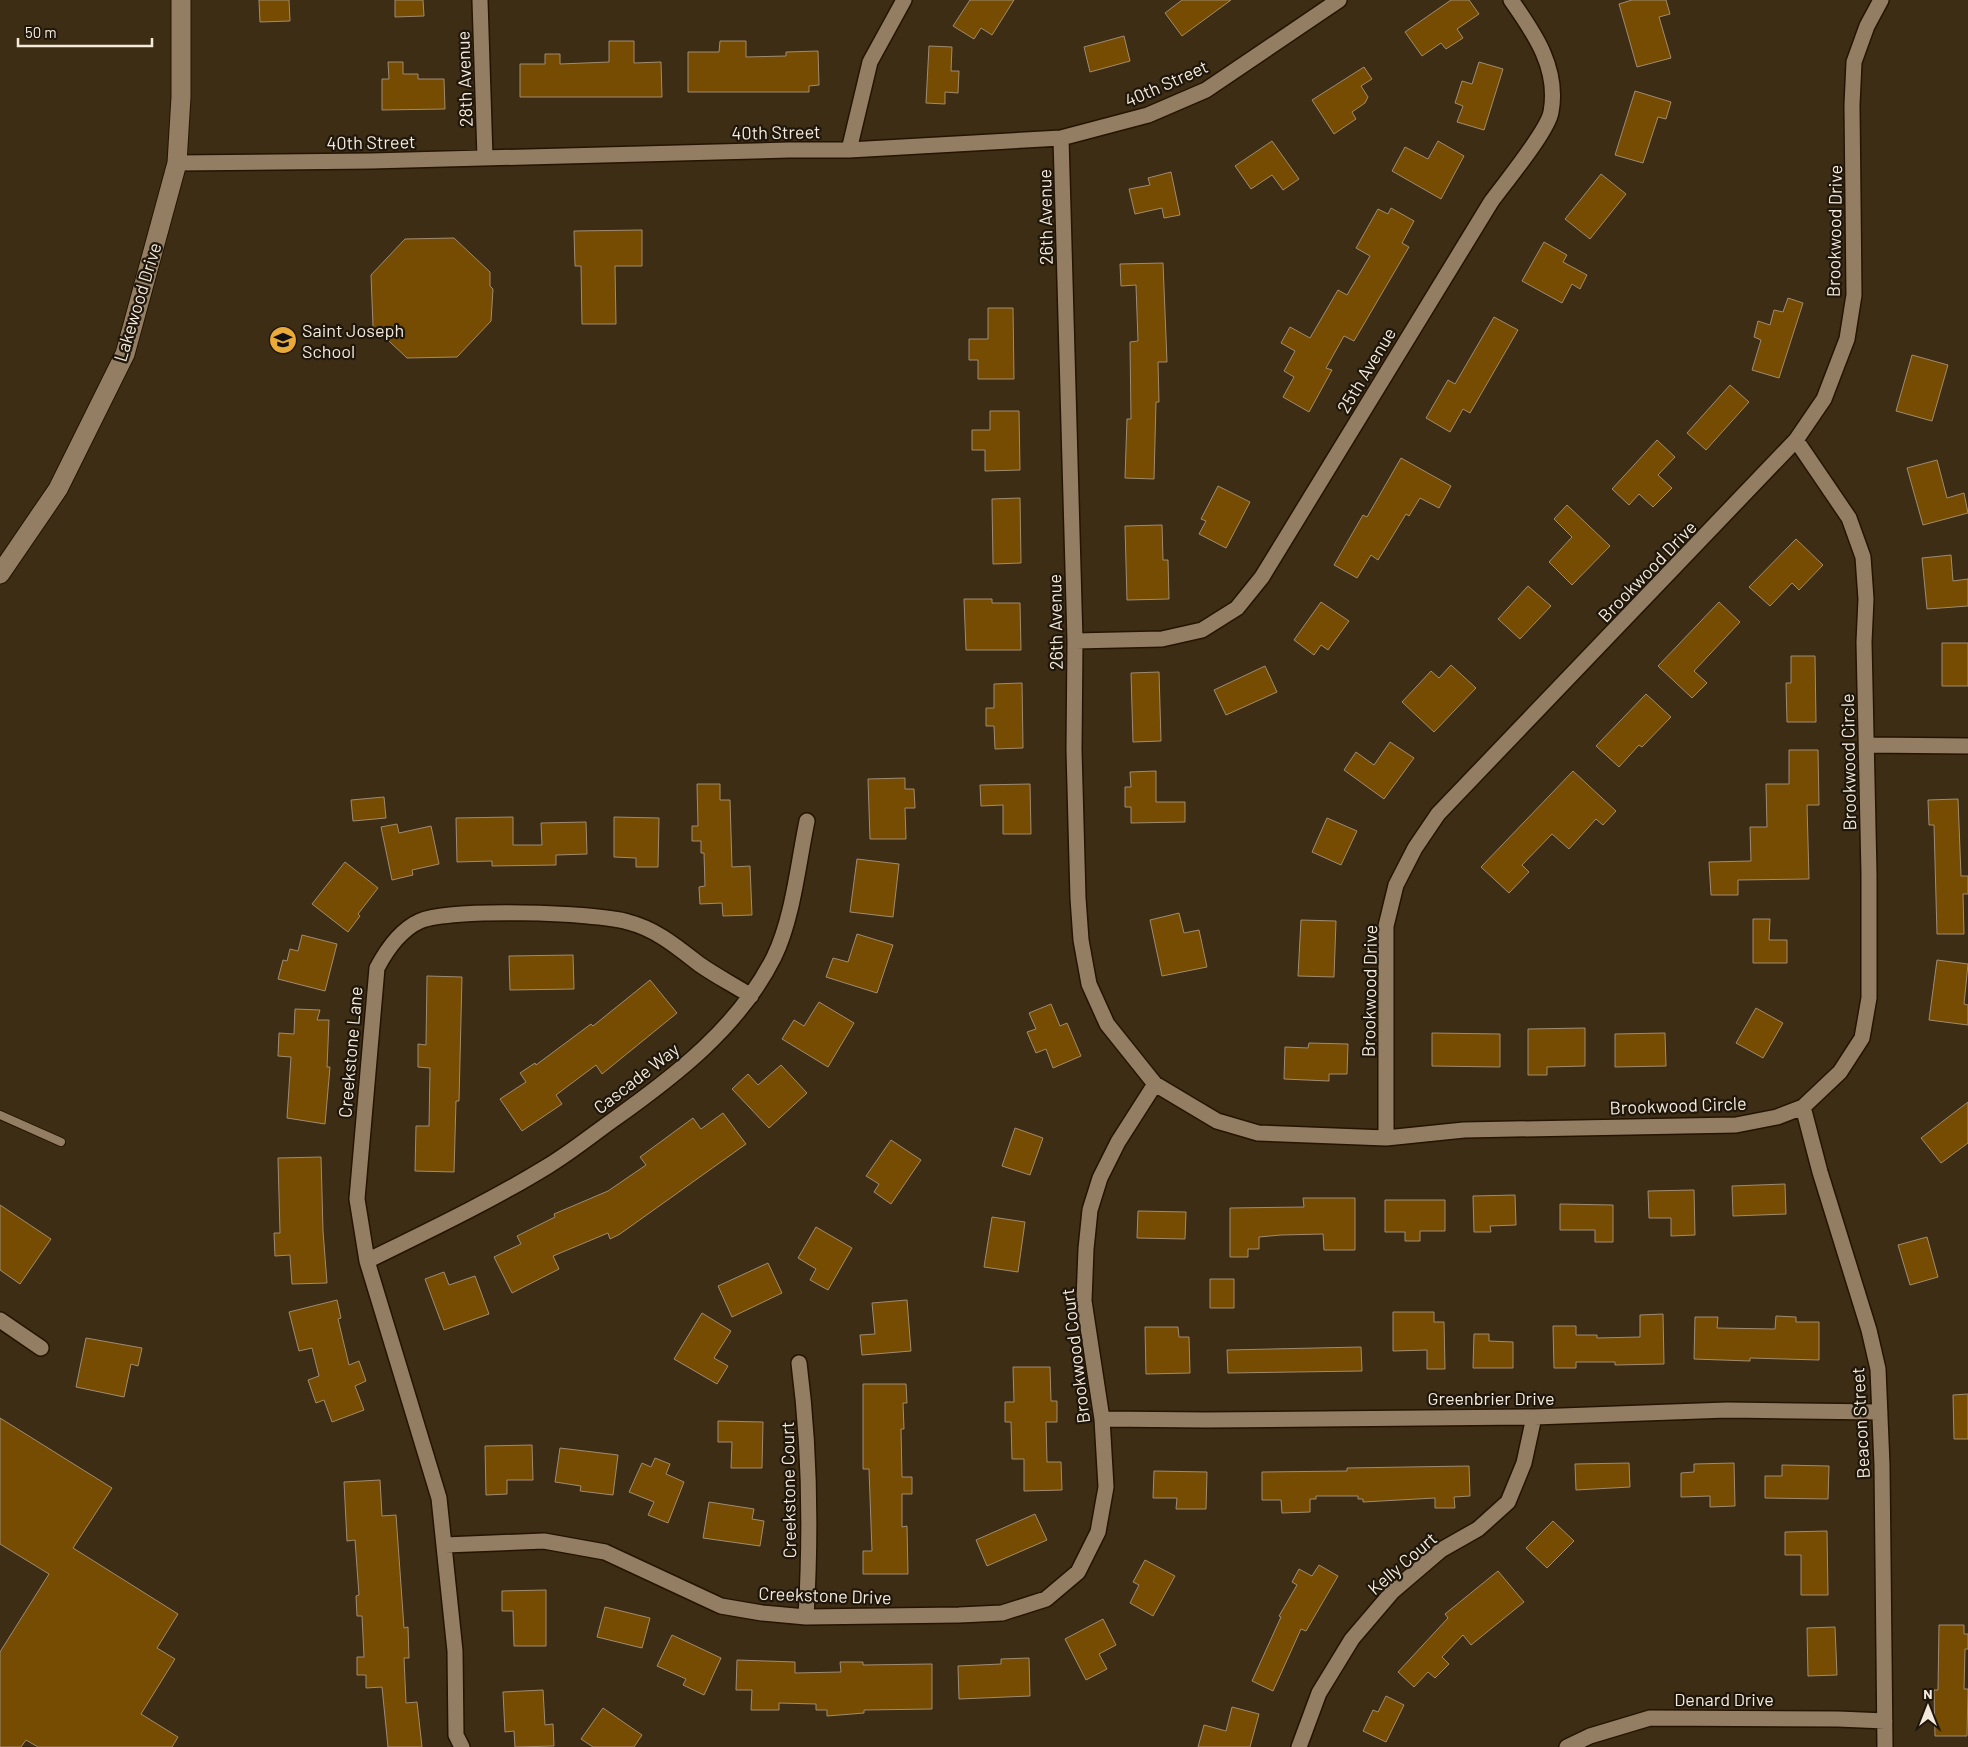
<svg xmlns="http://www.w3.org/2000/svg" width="1968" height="1747" viewBox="0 0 1968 1747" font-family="Barlow,sans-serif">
<rect width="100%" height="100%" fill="#3e2d15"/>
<!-- building -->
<path fill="#754c01" stroke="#a08b70" d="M259,0h30l1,21 -30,1z
M395,0h28l1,16 -29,1z
M970,0h44l-22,35 -11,-7 -7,11 -21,-13z
M1182,0h49l-49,36 -17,-23z
M1451,0h18l10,14 -22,15 6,9 -17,11 -5,-6 -19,13 -17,-24z
M1632,0h34l4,14 -11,3 12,41 -34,9 -18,-63z
M1124,36l6,25 -40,11 -6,-25z
M609,41h25v22l27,-1 1,35h-142v-33h25v-10h15v10l49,-2z
M720,41h26v16l40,-1v-4l32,-1 1,34 -10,1v6h-121v-40h31z
M929,46l23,1 -1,24h8l-1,22 -13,-1v12l-19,-1z
M388,62h15v12h15v5h26l1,30 -63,1v-31h7z
M1479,62l24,7 -19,61 -27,-8 6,-16 -8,-3 7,-22 10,3z
M1364,67l8,12 -11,7 7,11 -3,6 -13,9 4,7 -22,15 -22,-34z
M1635,91l36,11 -5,17 -8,-2 -15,46 -28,-8z
M1272,141l27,38 -16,11 -11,-15 -21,14 -16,-23z
M1438,141l26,15 -23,43 -49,-28 13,-24 23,12z
M1171,172l9,43 -16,3 -2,-10 -27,6 -6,-25 21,-4 -2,-7z
M1601,174l25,20 -36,45 -25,-20z
M1391,208l23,13 -12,22 7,4 -55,94 -10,-5 -18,32 6,2 -23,42 -26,-15 11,-20 -10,-6 11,-20 -14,-8 9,-16 20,11 28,-48 9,5 23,-39 -14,-8 22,-39 10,5z
M642,230v36h-27l1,58h-34l-1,-58h-6l-1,-35z
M454,238l36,34v14l3,3 -2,32 -34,36 -50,1 -34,-32 -2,-51 34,-36z
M1544,242l23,13 -4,7 24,13 -7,14 -8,-5 -10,19 -40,-22z
M1163,263l4,99h-9l1,40h-3l-2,77 -29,-1 2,-59h4l-1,-77 8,-1 -2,-56 -15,1 -1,-22z
M1788,298l15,5 -24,75 -27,-8 9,-30 -7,-3 4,-16 12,4 4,-15 9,2z
M988,308h25l1,71h-36v-19h-9v-21h19z
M1494,317l24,13 -48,83 -7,-4 -13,23 -24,-14 22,-38 7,4z
M1912,355l36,10 -16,56 -36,-10z
M1730,385l19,17 -43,48 -19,-17z
M990,411h29l1,59 -35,1v-21h-13v-20h18z
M1657,440l18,17 -17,18 14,13 -19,19 -14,-13 -10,11 -17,-16z
M1401,458l50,28 -12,22 -19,-10 -11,18 -3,-2 -28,46 -7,-5 -14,23 -23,-13 29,-50 4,2z
M1937,460l10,38 17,-5 4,20 -45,12 -16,-57z
M1218,486l32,16 -24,46 -27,-14 7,-13 -5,-2z
M1020,498l1,65 -28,1 -1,-65z
M1567,505l43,41 -38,39 -23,-23 23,-25 -18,-18z
M1162,525l1,35h5l1,39 -42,1 -2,-74z
M1796,539l27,26 -24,25 -7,-7 -22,23 -21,-19z
M1951,555l2,26 15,-2v27l-41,3 -5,-51z
M1528,586l23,20 -31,33 -22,-20z
M964,599h28v4h28l1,47h-55z
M1321,602l28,19 -21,29 -7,-5 -7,10 -20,-15z
M1719,602l21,20 -46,49 13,12 -15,15 -34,-32z
M1942,643h26v43h-26z
M1791,656h24l1,66h-29l-1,-39h5z
M1451,665l25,23 -42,44 -32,-30 29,-31 8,7z
M1265,666l12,26 -51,23 -12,-25z
M1159,672l2,69 -28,1 -2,-69z
M1022,683l1,65 -28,1 -1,-23h-8v-18h8v-24z
M1646,694l25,23 -29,30 -3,-2 -20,22 -23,-21z
M1390,742l24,16 -30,41 -40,-29 12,-18 18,13z
M1789,750h29l1,55h-12l2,74 -71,1v15h-27l-2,-33 42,-1 -1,-34h17l-1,-43h23z
M1156,771v31h29v20l-54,1v-16h-6v-20h6l-1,-15z
M1573,771l43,40 -13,14 -7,-6 -27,30 -17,-15 -30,31 7,7 -20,21 -28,-26z
M905,778v11h9l1,19h-10l1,31h-36l-2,-60z
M697,784h23v16h10l2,67 18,-1 2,49 -29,1 -1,-13 -22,1 -1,-17 6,-1 -1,-33h-3v-12h-9v-15h6z
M1030,784l1,50h-28v-29l-22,1 -1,-21z
M384,797l2,21 -33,3 -2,-21z
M1958,799l3,77h7v18h-5l1,40h-27l-3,-109h-5l-1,-25z
M513,817v28h29l-1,-22 45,-1 1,32 -31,1v10l-64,1v-5l-35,1 -1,-44z
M614,817l45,1 -1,49h-22v-9l-22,-1z
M1327,818l30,13 -16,34 -29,-13z
M397,824l2,9 32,-7 8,38 -27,6 1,5 -21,5 -11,-53z
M857,859l42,5 -6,53 -43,-5z
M345,862l33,26 -20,26 2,2 -12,16 -36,-28z
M1179,913l5,20 15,-3 8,37 -45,9 -12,-56z
M1753,919h17l-1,21h18v23h-34z
M1301,920l35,1 -2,56 -36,-1z
M857,934l36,11 -16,48 -51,-16 7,-19 15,4z
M302,935l35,9 -12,47 -47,-12 5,-19 4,1 3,-12 8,2z
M573,955l1,34 -64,1 -1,-34z
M1937,960l31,4 -4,40 4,1v20l-39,-5z
M427,976l35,1 -3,124h-3l-2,71 -39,-1 1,-45h13l1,-58 -12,-1v-23l8,1z
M650,980l27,33 -75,61 -6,-9 -40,30 6,9 -40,27 -22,-32 26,-17 -6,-9 15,-10 1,2 55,-41 2,2z
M819,1002l35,21 -26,44 -46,-28 12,-19 10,6z
M1051,1004l9,22 7,-3 14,33 -28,12 -7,-19 -10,4 -9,-21 9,-3 -7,-16z
M1756,1008l27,15 -20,35 -27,-15z
M295,1009l25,1 -3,10h12l-2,47h3l-5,57 -38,-6 4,-61 -13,-1 1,-23 15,1z
M1585,1028v38l-38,1v8h-19v-46z
M1432,1033l68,1v33l-68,-1z
M1665,1033l1,33 -51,1v-33z
M1309,1043l39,1 -1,30h-18v7l-45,-2 1,-32 23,1z
M781,1065l26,28 -38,35 -37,-39 16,-15 10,11z
M1968,1102v41l-27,20 -20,-25z
M723,1113l23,31 -126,90 -10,5 -2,-6 -55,23 6,13 -47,24 -18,-36 27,-13 -4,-8 38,-19 -1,-3 54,-23 38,-26 -6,-8 53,-39 8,11z
M1015,1128l28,10 -13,37 -28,-9z
M891,1140l30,20 -30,44 -17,-12 5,-8 -13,-8z
M321,1157l2,74 4,52 -35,1 -2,-29 -15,1 -1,-23h6l-2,-75z
M1785,1184l1,30 -53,2 -1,-30z
M1694,1190l1,45 -24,1v-18h-22l-1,-27z
M1515,1195l1,30 -26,1 1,6h-17l-1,-36z
M1303,1198h52v52h-31l-1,-16 -42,1 -22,2v12h-11v8h-18v-49l74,-1z
M1385,1200h60v31h-25v10h-15v-9h-20z
M1560,1204l53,1v37h-18v-12h-35z
M0,1205l51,34 -31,45 -20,-14z
M1138,1211l48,1 -1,27 -48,-1z
M992,1217l33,5 -7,50 -34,-5z
M816,1227l36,21 -24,42 -18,-10 6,-11 -18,-11z
M1927,1237l11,40 -28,8 -12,-40z
M768,1263l14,30 -50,24 -14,-31z
M444,1272l5,13 26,-9 14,38 -45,16 -19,-51z
M1210,1279h24v29h-24z
M337,1300l4,18 -3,1 11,46 10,-4 7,20 -11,5 9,24 -32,12 -8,-22 -8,3 -8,-23 11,-4 -7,-28 -13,3 -10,-39z
M907,1300l4,51 -49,4 -2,-20 15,-1 -3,-31z
M1393,1312h41v10h10l1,47h-18v-19l-34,1z
M702,1313l29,18 -17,27 14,8 -11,18 -43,-25z
M1663,1314l1,50 -49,1v-3h-39v6h-22l-1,-42h23v9h21v3l43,-1v-22z
M1776,1316l20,1v5h23v38l-69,-2v3l-56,-2 1,-42h23l-1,11 58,1z
M1145,1327h33l1,10h10l1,36 -44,1z
M1474,1334h15v7l24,1v26h-40z
M86,1338l56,10 -4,18 -7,-2 -7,33 -48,-10z
M1361,1347l1,24 -134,2 -1,-23z
M1013,1367h37l1,34h6v21h-11l1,40h14l1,28 -38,1v-32h-12l-1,-37h-6v-20h9z
M863,1384h43l1,19h-4l1,26h-3l1,48h10v17h-10v33l5,-1 1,48h-45v-23h9l-3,-82h-6z
M1968,1394v45h-14l-1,-44z
M0,1418l112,70 -39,60 105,66 -21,34 18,11 -34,55 37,23 -6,10h-134l-12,-7 -5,7h-21v-95l49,-78 -49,-30z
M718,1421l45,1 -1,46h-31l1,-26h-14z
M532,1445l1,35h-26v14l-21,1 -1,-49z
M560,1448l58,7 -5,40 -33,-4 1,-5 -26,-4z
M655,1458l15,6 -4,10 18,8 -16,41 -20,-8 6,-13 -25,-10 13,-29 9,4z
M1629,1463l1,24 -54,3 -1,-26z
M1734,1463l1,43 -25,1v-11l-29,1v-24l13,-1v-8z
M1782,1465l47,1 -1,33 -63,-1v-22h17z
M1469,1466l1,30 -16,1 1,11h-20v-10l-72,4v-3h-5v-3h-42v3h-6v13l-28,1 -1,-13h-19v-28l85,-1v-3z
M1154,1471l53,1 -1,37h-30l1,-11h-24z
M380,1480l2,36 14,-1 8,113 4,-1 1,31h-5l2,45 11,-1 5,45h-34l-6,-60 -16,1v-13h-9v-18h7l-2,-41h-5l-1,-20 3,-1 -4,-55 -8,1 -3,-59z
M709,1502l45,7 -2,10 12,2 -4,25 -57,-8z
M1035,1514l12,26 -60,26 -11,-26z
M1553,1521l21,20 -27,27 -21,-20z
M1827,1531l1,64h-27v-40h-16v-23z
M1145,1560l30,16 -22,40 -23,-13 9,-18 -6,-3z
M1319,1565l19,11 -32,55 -5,-2 -28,62 -21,-10 29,-64 -2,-1 18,-31 -5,-3 7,-13 13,7z
M1498,1571l26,31 -53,43 -8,-10 -21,22 7,7 -14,14 -7,-6 -14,15 -16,-15 50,-54 -3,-4z
M546,1590v56h-32l-1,-35h-11v-20z
M605,1607l45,11 -8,30 -45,-11z
M1103,1619l13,26 -17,9 8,15 -21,11 -21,-41z
M1939,1625h25v9h4v15h-3l-1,40h4l-1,47h-32l-1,-46h4z
M1835,1627l2,48 -29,1 -1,-48z
M672,1635l49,23 -17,37 -21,-10 3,-6 -29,-13z
M1029,1658l1,38 -71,3 -1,-33 43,-2v-5z
M737,1660l58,2v11l46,-1 -1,-10h23v3l69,-1v45l-68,1v3l-37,3v-6h-11v-6l-37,-1v7h-28l1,-20h-16z
M543,1690l2,35 8,-1 1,22 -39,1 -1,-16 -9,1 -2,-40z
M1386,1696l18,9 -18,37 -23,-11 10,-21 5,2z
M1232,1707l27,7 -9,33h-52l6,-22 22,6z
M603,1708l39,27 -8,12h-41l-12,-8z"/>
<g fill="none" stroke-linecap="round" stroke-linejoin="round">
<!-- service casing -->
<g stroke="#251400" stroke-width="10">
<path id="service" d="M0,1115l61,27"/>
</g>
<!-- minor casing -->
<g stroke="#251400" stroke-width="18">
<path id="minor" d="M480,0l5,158
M1061,138l14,503 -1,109 4,148 3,42 8,44 18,40 48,60 62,37 41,12 128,5 78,-8 272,-5 41,-8 26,-10 37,-35 22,-34 7,-40v-124l-5,-232 2,-43 -3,-42 -14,-39 -53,-78
M849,150l21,-88 34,-62
M177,163l194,-2 418,-11h60l212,-12 87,-23 58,-25 133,-90
M1075,641l87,-2 40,-9 35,-22 25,-31 229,-375c13,-18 57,-71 60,-90 8,-43 -16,-78 -40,-112
M1867,745l101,1
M1803,1107l17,65 49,158 9,39 4,96 3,282
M1386,1138v-212l10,-41 19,-37 23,-34 358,-374 28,-41 23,-60 7,-44 -2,-190 2,-43 13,-36 14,-26
M367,1261c61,-30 124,-60 181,-95 23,-14 44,-31 65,-46 62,-44 126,-93 161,-163 19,-39 24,-93 33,-136
M0,1320l41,28
M799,1363c11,84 12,169 7,254
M1102,1419l104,1 328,-3 193,-7 153,2
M445,1545l99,-4 61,11 116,54 41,7 44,4 153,-2 43,-2 44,-14 32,-27 20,-40 8,-45 -4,-68 -18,-118 2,-52 4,-39 10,-32 18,-36 37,-58
M462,1747l-6,-12 -1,-84 -16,-153 -72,-237 -10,-62 20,-231c10,-19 23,-38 43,-47 30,-13 174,-9 208,1 28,7 49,25 71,42 17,12 35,21 52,32
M1299,1747l20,-54 33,-54 41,-48 48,-41 37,-21 30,-27 16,-39 10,-46
M1567,1747l23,-11 60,-18 188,1 47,2"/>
</g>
<!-- tertiary casing -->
<g stroke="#251400" stroke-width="21">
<path id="tertiary" d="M0,574l58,-85 67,-135 52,-191 4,-66v-97"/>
</g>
<!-- service -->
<use href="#service" stroke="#937e64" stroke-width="8"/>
<!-- minor -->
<use href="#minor" stroke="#937e64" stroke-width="15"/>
<!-- tertiary -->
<use href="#tertiary" stroke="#937e64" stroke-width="19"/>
</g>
<!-- icons -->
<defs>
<g id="school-disc" transform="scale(1.4375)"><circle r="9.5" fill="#eaaa39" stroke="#1f170c"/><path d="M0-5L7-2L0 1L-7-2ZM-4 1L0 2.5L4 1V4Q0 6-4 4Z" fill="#111"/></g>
</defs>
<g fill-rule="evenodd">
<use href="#school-disc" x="283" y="340"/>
</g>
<g text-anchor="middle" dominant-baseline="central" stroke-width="4.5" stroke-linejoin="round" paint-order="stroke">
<!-- street labels -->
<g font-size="18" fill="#f4e9da" stroke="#1f170c">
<text transform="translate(464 79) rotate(-92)">28th Avenue</text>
<text transform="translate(1166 83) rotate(-24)">40th Street</text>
<text transform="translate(776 132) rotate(-1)">40th Street</text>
<text transform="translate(371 142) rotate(-1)">40th Street</text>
<text transform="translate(1045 217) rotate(-91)">26th Avenue</text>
<text transform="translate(1834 231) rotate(-89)">Brookwood Drive</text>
<text transform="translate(137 302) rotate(-73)">Lakewood Drive</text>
<text transform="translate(1366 370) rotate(-59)">25th Avenue</text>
<text transform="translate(1647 571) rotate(-46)">Brookwood Drive</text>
<text transform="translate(1055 622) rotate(-91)">26th Avenue</text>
<text transform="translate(1848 762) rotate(-91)">Brookwood Circle</text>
<text transform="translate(1369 991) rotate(-89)">Brookwood Drive</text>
<text transform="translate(350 1052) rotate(-85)">Creekstone Lane</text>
<text transform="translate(636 1078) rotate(-38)">Cascade Way</text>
<text transform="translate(1678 1105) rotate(-2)">Brookwood Circle</text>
<text transform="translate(1075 1356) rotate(-97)">Brookwood Court</text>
<text x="1491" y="1398">Greenbrier Drive</text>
<text transform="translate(1860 1423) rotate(-93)">Beacon Street</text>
<text transform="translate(788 1490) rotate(-91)">Creekstone Court</text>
<text transform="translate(1402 1563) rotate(-41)">Kelly Court</text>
<text transform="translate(825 1595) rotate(2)">Creekstone Drive</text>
<text x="1724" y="1699">Denard Drive</text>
</g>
<!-- poi labels -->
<g font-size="18" fill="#f4e9da" stroke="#1f170c" text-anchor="start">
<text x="302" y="330">Saint Joseph<tspan x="302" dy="21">School</tspan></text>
</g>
</g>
<!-- north arrow -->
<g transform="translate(1928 1707)" stroke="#1f170c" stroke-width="4" paint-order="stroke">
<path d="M0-4L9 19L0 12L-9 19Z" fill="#f4e9da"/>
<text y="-8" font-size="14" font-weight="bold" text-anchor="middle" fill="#f4e9da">N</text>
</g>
<!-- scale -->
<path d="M18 38v8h134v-8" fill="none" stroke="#f4e9da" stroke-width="2.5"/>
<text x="25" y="38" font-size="15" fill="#f4e9da" stroke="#1f170c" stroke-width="4" paint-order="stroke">50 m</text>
</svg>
